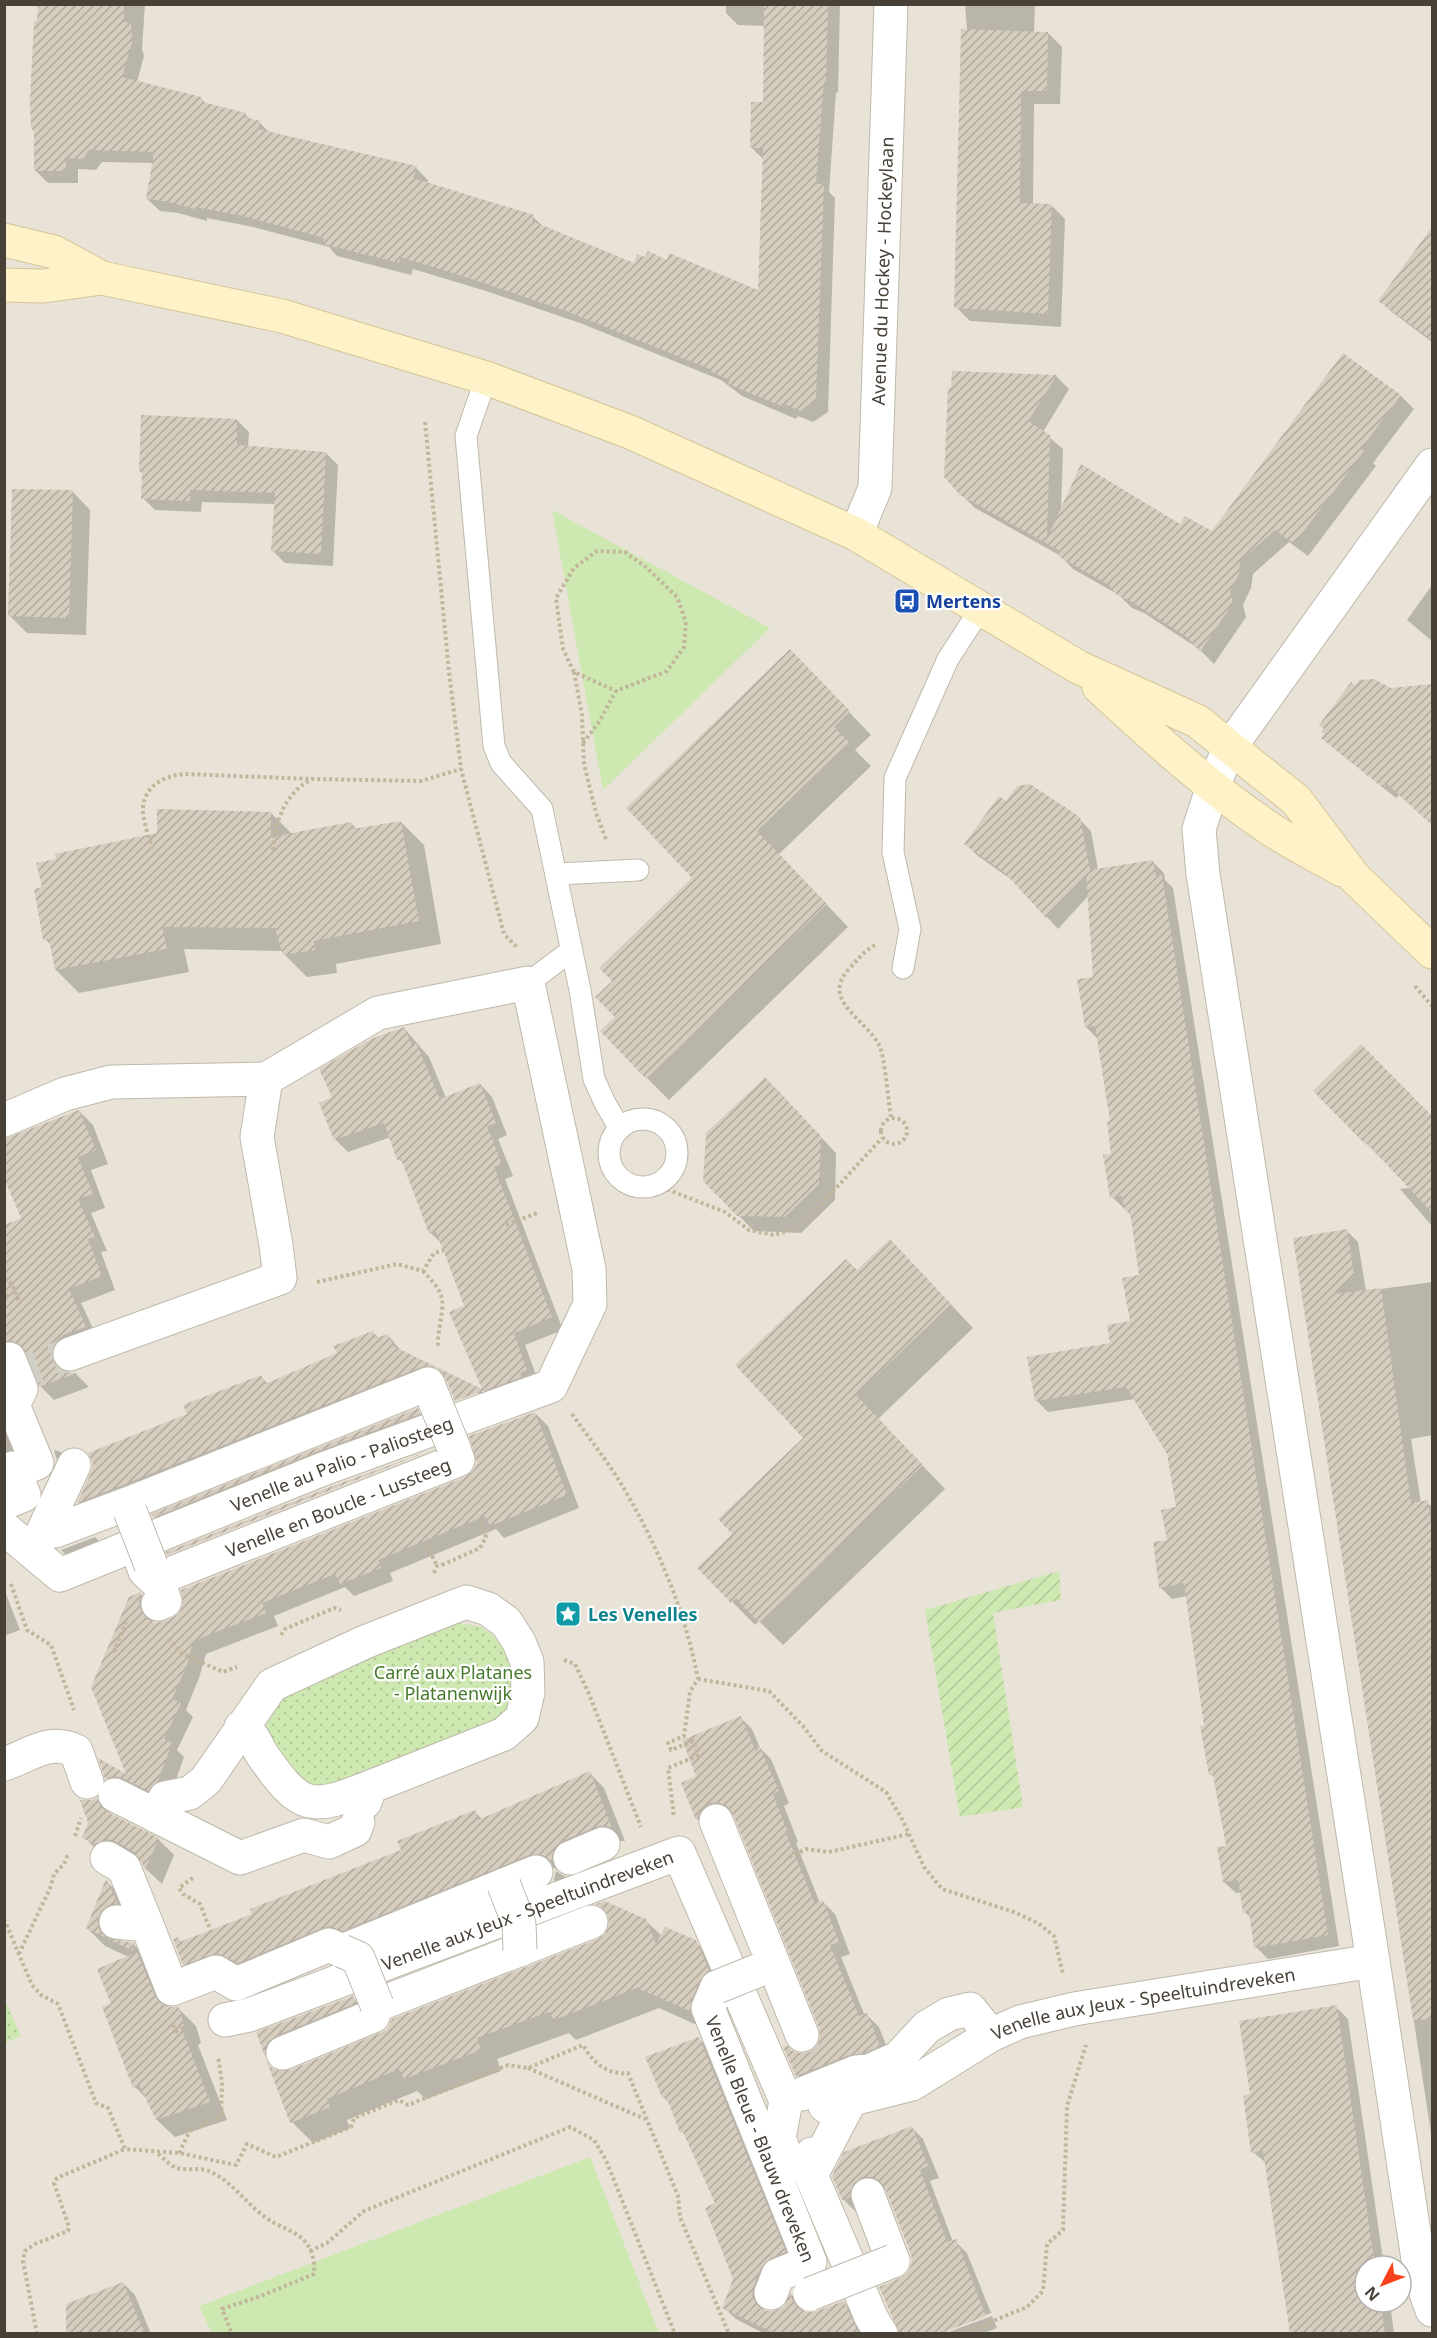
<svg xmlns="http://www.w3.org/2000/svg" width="1437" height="2338" viewBox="0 0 1437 2338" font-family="'Noto Sans',sans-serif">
<defs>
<pattern id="park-dots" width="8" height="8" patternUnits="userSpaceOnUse" patternTransform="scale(1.5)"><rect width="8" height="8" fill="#cee8b1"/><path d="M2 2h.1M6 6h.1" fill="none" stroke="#b2c899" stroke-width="1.8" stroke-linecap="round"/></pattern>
<pattern id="garden-furrows" width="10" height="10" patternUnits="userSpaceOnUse" patternTransform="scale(1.5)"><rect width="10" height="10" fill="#cee8b1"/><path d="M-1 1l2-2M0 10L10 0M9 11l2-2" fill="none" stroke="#b2c899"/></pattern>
<pattern id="building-hatch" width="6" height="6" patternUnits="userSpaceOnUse" patternTransform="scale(1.5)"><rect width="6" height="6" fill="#d6cdbe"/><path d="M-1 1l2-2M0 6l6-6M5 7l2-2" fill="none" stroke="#afa89b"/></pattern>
</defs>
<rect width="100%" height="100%" fill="#f4f1e8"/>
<!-- residential -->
<path fill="#e8e3d6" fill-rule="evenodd" d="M5,5h1427v2328l-1427,1zM1365,2266h36v36h-36z"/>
<!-- grass -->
<path fill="#cee8b1" d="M552,510l218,118 -167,162z
M590,2157l69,176h-447l-13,-27z"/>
<!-- park -->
<path fill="url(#park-dots)" d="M452,1622c9,2 19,2 28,5 27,12 40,49 32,77 -2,5 -7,10 -11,15l-177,71h-15c-20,-22 -51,-46 -39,-79 3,-8 11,-16 17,-23z
M5,2000l16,36 -16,7h-1z"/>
<!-- garden -->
<path fill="url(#garden-furrows)" d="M1059,1571l2,29 -68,13 30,194 -63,10 -35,-207z"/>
<!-- shadow -->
<path fill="#0003" d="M39,4h106l-3,45 2,7 -7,26 63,16 7,6 38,10 7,7 8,2 11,11 145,34 12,12 -1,4 106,33 12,11 90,37 32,-3 93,30 4,-132 -12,-12 12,-44 1,-78 -27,-1 -12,-12v-9h114l-2,89 -2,-1 -7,100 6,6 -7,214 -15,10 -15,-6 -2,3 -54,-23 -21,-16 -141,-57 -91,-31 -76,-23 -2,6 -74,-19 -8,-9 -76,-20 -46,-9v3l-29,-8 -18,-2 -13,-12 7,-36 -52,-1 -6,8 -18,-1v14h-30l-13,-13z
M965,4h70l-1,28 14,1 14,14 -2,57h-26l-1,101h18l14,14 -4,108 -91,-6 -14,-14 11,-277z
M1432,229v113l-40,-30 -12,-11z
M1344,355l57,41 13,13 -41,54 3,3 -68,90 -19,-14 -36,32 -2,14 -8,17 3,12 -32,47 -15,-15 -55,-36 -12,-5 -13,-13 -46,-26 -12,-13 -86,-48 -14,-14 95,-118 13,13 -26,43 20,17 -2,63 120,14 31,7z
M237,420l12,12 -1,16 78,5 12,12 -5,101 -48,-3 -12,-12 3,-47 -74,-2 -1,10 -46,-2 -12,-12v-24l-3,-3z
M73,492l17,18 -4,125 -59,-2 -17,-17z
M1432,585v56l-25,-21z
M812,673l59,62 -16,15 16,16 -92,88 69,73 -179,173 -22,-22 -30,-61z
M1355,688l42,1 35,25v110l-33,-29 -3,3 -61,-49z
M1007,803l72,16 12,12 7,39 54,-9 12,12 1,7 8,8 166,1058 -71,13 -12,-12 -5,-29 -6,-6 -4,-20 -5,1 -12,-11 4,-35 -13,-68 -4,-5 -24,-178 -15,3 -12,-12 9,-46 8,-33 -8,-55 -34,-54 -87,13 -12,-12 75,-56 20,-22 10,-45 -9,-61 -20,-19 -1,-75 -13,-83 -12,-12 9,-49 -6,-83 -31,34 -43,-47 -37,-26 -12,-12z
M271,813l21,21 59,-11 6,7 44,-8 23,23 17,99 -105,20 1,9 -30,4 -23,-23 -1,-3 -99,-2 5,23 -110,21 -23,-23 -4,-24 -7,-7z
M404,1028l25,29 17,41 34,-14 12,13 15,38 -9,4 15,37 -8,3 58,151 -38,15 14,38 -70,30 -11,-11 21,-8 -2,-2 -32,-15 -11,2 -343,135 -12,-12 14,-29 96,-58 72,-38 7,7 71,-30 34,-22 6,7 9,-4 14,17 83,41 -34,-80 15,-6 -23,-62 -12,-12 -25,-67 -7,-7 -8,-22 -43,15 -12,-12 -15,-37 13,-5z
M1361,1046l71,72v108l-32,-37 10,-1 -95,-97z
M781,1095l55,58 -1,47 -34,33 -47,-2 -16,-16z
M79,1111l14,14 15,39 -17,6 14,38 -14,5 16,38 -6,1 14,38 -34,13 18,38 -34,25 1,8h10l13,13 -35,13 -13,-13 -12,-32 -25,-1v-127l19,-8z
M1347,1231l11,11 8,49 66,-9v153l-21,4 10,64 6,-1 5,5v633l-137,-901z
M913,1264l60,64 -95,91 67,70 -162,156 -24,-24 -4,4 -56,-57 35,-34 72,-96 51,-166z
M4,1395l19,67 -19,13z
M417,1410l12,12 -263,107 -12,-12z
M535,1413l13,13 31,82 -75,30 -8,-9 -106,44 3,8 -39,15 -9,-9 -71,29 4,10 -72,28 -7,24 -13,32 7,7 -16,33 7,7 -13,37 -10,9 -42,-12 -13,-13 -5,-17 28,16 -37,-90 48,-93 14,14 -2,8 1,7 3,1 17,-4 293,-141z
M54,1450l7,2 18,18 -5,8 -17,-18z
M95,1537l18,18 -35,12 -17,-17z
M4,1589l16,41 -16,6z
M740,1717l12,12 8,19 11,11 18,44 -5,3 14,36 -2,1 24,60 3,-1 12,12 15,40 -9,3 24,59 2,-1 12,12 12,31 -82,29 -12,-12 -6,-23 8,3 11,-1 8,-7 4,-9 -1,-10 -85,-213h-14l-14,16 -11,-12 -14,-35 15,-7z
M590,1773l14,15 21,53h-13l-46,30v4l-15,-9 2,2 -9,1 -345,110 -15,-15 -6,-25 4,4 72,-28 149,-64 72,-39 8,8z
M96,1799l16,16 46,24 16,16 -12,29 -16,-15 -2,-6 -10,-6 -34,-4 -16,-16 6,-14 3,-22z
M556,1871l11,7 -2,14 -11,-12z
M107,1882l19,18 -11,42 18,2 18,18 18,47 9,-1 18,18 5,17 -3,2 29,75 -52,17 -18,-17 -9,-20 -13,-13 -23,-82 17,-48 -24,-11 -18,-18z
M599,1905l46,15 17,16 33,6 22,21 -7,68 -51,-23 -83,32 -7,-7 -72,26 4,12 -75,28 -9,-8 -70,29 3,8 -37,15 -21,-21 -6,-47 -20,-19 -8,-23 95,-35 23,23 -85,44 -3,7 310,-131 8,-6 5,-9 -1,-10z
M1336,2007l12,12 36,247h-19v36h25l4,32h-100l-28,-171 -13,-11 -2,-56z
M699,2039l12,11 85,213 -24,17 -9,28 2,4 10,1 9,-5 8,-13 11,10v8h14l26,-11 12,12 8,20h-98l-29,-15 -12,-11 11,-29 -18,-75 -46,-100 -8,-7z
M912,2128l11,11 16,39 -9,3 23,61 2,-1 12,12 24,60 -56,21 -34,-55 8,-6 4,-10 -1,-9 -25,-65 -13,-1 -13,20 -6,3 -12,-12 -10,-23z
M123,2283l12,12 16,39h-83z
M992,2316l5,12 -15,6h-39z"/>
<!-- building -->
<path fill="url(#building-hatch)" d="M38,4h86v18l7,1 1,19 -10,35 79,20 2,5 43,11 -1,4 15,4 -2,8 159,37 -4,12 121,37 -2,6 102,42 3,-9 8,3 3,-6 19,9 2,-7 89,37 5,-142h-13l1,-46h12l1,-98h64l-2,77h-2l-8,103h8l-8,215 -16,12 -15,-7 -1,3 -56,-23 2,-4 -19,-8 1,-2 -146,-59 -91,-31 -75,-23 -1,6 -76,-19 1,-6 -85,-23 -44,-8v2l-31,-8 -18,-2 8,-47 -65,-2 -6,9 -17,-1v13h-32v-39l-3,-4 -1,-27 4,-80h3z
M961,29l87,3 -1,59h-26l-1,112 32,1 -4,110 -94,-6z
M1432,227v113l-54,-39z
M1343,353l58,42 -40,54 3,2 -70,93 -19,-14 -35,31 -1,13 -9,17 3,12 -33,49 -12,-14 -59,-38 -12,-5 -8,-10 -51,-29 2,-5 -100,-56 -16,-18 4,-90 3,1 1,-17 105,4 -29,46 22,14 -3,104 34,-75 99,60 5,-8 27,15z
M141,415l96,4v25l2,1 87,7 -5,102 -50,-3 4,-58 -85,-3v11l-49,-2 1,-27 -3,-1z
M12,489l61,1 -4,128 -61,-2z
M790,649l60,62 -16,16 15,15 -92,89 70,73 -181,175 -46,-48 15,-14 -20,-20 17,-16 -13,-13 93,-90 -66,-70z
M1374,679l17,9 41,-4v141l-45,-41 -4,4 -62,-50 3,-4 -3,-2 3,-3 -5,-4 32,-43 4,3 4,-5z
M1030,784l50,33 10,53 63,-10 3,16 6,-1 166,1060 -74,13 -5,-37 -6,2 -5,-33 -15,2 -6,-35 9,-1 -13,-71h-4l-9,-49 4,-1 -20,-142 -25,5 -6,-46 14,-2 -6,-30 15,-3 -9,-53 -41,-67 -91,14 -8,-44 83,-14 -3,-18 23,-4 -8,-43 17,-3 -9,-64h-5l-3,-15 -12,2 -7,-43 8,-1 -4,-33h3l-15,-95 -10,2 -8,-49 16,-2 -7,-103 -40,44 -41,-45 -41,-29 35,-48 7,5 11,-15z
M157,809l114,3v25l80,-15 2,7 48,-8 18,100 -105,20 1,9 -32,5 -8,-27 -113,-1 5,22 -112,21 -6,-31 -6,1 -9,-51 8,-2 -6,-24 20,-4 -1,-5 102,-21z
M404,1027l8,18 4,-2 24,56 40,-16 16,40 -9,3 15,38 -8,3 58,150 -38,16 13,37 -7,3 2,4 -67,24 -10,-24 -5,-7 -9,-4 -10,1 -344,136 14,-31 2,-9 -5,-10 99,-39 -4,-9 78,-30 4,9 72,-31 -4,-7 40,-15 3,7 12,-4 5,12 89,43 -33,-77 15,-6 -14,-38 -14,-36 -7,2 -28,-75 -4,1 -13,-37 -50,17 -15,-37 13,-6 -13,-28 52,-30z
M1361,1044l71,72v97l-67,-72 1,4 -53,-54z
M765,1077l56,59 -2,48 -34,33 -48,-1 -34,-35 3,-48z
M79,1110l17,40 -18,7 15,37 -15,5 17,38 -7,2 14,37 -33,13 17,38 -23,8 -8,7 -3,8v10l6,8 8,4 11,1 -38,14 -13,-35 -5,-7 -9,-4h-8v-116l17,-7 -17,-40v-39z
M1347,1229l7,47 -20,18 47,-6 30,215 17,-3 4,32v487l-19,1 -120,-782z
M890,1239l61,65 -95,91 67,70 -164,158 -23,-25 -5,5 -34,-35 35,-34 -14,-15 85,-81 -68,-73 111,-106 11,11z
M418,1408l2,6 -104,38 -163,65 -2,-3z
M535,1412l32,83 -77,31 -5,-10 -107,44 3,8 -41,16 -5,-10 -73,29 4,10 -73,28 -6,24 -15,34 9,4 -17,36 8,4 -14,38 -10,10 -25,-13 -10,-2 -8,3 -7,-21 28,16 -35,-87 38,-90 11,-5 2,2 -3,8 2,9 6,8 9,4 16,-5 7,-5 4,-8 -2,-15 284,-113 8,-6 4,-8 -8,-27z
M434,1449l-267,106 -1,-3 164,-65z
M741,1716l15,36 3,-6 20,45 -6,3 14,36 -2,1 30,73 8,-4 16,42 -9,3 29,71 8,-3 13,33 -16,7 -15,2 -53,21 -13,-29 4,-2 4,5 8,3 11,-1 7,-6 3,-8 -1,-10 -86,-214 -6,-8 -9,-4 -8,1 -8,6 -6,11 -15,-37 15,-7 -14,-36z
M590,1771l22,57 -7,-3 -9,2 -34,14 -7,6 -3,8v9l-5,-7 -8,-3 -10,1 -187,76 -12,-5 -8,2 -84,35 -21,-10 -34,12 -10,-26 5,-2 2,5 72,-28 -2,-5 151,-59 -4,-9 78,-31 3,10z
M97,1797l3,9 7,6 52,26 -14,32 -4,-9 -7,-9 -17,-10 -10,-3 -12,5 -13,-6 6,-15 -8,-23h13z
M106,1879l12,24 -9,2 -8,6 -4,9 2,9 7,9 28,5 -1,8 -47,-23z
M605,1901l41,18 10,25 9,-17 31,13 13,30 -9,10 -9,21 -1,10 -53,-23 -83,32 -5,-8 -72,26 4,12 -77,29 -5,-10 -72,30 3,8 -40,16 -23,-61 5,6 8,3 10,-1 90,-37 7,-4 5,-10 206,-80 7,-5 4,-9 -1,-10 -5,-7 -7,-4z
M137,1952l18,44 5,7 9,4h10l5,19 -3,1 29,75 -54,18 -17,-35 -6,3 -31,-81 9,-3 -14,-35z
M353,1996l3,7 -81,33 -7,6 -3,8v7l-9,-25z
M1337,2005l38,261h-10v36h16l4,32h-95l-27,-183 -12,2 -8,-57 7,-2 -11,-73z
M699,2037l87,215 -15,6 -10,10 -8,19 -1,8 4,9 9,7h9l9,-4 8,-15 1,8 6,8 9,4 10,-1 27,-10 15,33h-83l-54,-26 11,-29 -28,-71 10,-5 -32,-71 -3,1 -14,-37 -4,1 -17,-40z
M912,2126l16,40 -8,4 27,72 9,-3 30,77 -47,18h-39l-21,-47 21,-9 8,-6 4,-9 -1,-9 -26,-66 -5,-7 -8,-4h-10l-9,7 -3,13 -8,3 -10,-24 12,-24z
M123,2282l22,52h-79v-30z"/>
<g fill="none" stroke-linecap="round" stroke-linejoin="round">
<!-- street-tunnel -->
<path stroke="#d1cec5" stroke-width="33" stroke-dasharray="33 16" stroke-linecap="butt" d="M7,1377l63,-23"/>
<!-- lane casing -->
<g stroke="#bfb9ab" stroke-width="23">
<path id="lane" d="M486,378l-20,58 28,310 7,17 41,46 38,181 14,89 11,24 15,26
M557,874l81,-4
M903,968l7,-39 -17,-77 2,-74 53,-119 33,-51
M528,983l44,-33
M609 1153a34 34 0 1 1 68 0a34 34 0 1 1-68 0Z"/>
</g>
<!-- street casing -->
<g stroke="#bfb9ab" stroke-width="35">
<g id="street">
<path d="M1432,465l-202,282 -17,39 -14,43 4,45 170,1087 48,318 11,31"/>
<path id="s1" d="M856,534l19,-46 16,-484"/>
<path d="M4,1120l61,-26 46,-12 155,-3"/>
<path d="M4,1476l33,-13 -24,-58 8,-16 -12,-30"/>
<path d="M4,1503l20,-8 -11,-27"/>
<path d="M130,1511l-3,-7 301,-120 6,15"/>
<path id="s2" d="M4,1528l56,47 263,-106 228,-83 39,-82 -1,-35 -61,-286 -150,30 -112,66 -9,58 19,108 4,33 -210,76"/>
<path d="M47,1531h8l72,-27"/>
<path d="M39,1540l35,-75"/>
<path d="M142,1563l3,8 14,13 6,17 -7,3"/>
<path id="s3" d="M151,1565l6,14 301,-119 -5,-14"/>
<path d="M241,1727c17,12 12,14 22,29 38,54 47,55 107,31"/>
<path d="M4,1764c27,-9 44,-26 72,-13l11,31"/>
<path d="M115,1795l125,63 64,-23 25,7 26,-12 3,-8"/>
<path d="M156,1816l9,-18 25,-5 16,-13 66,-95 93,-43 101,-40 22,7 18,13 13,20 8,20 1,30 -6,26 -18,16 -134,53 -5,15"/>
<path d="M716,1821l86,214"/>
<path d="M107,1858l17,10 23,57"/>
<path d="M570,1858l33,-14"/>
<path d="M116,1922l31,3 25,64 44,-17 20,12 93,-39 13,6 194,-79"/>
<path id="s4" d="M717,1987l-9,21 102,254 -32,13 -7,18"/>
<path id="s5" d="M225,2020l24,-5 430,-162 107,248 -7,37 11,29"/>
<path d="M283,2053l90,-37 4,-11 214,-83"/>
<path d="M802,2094l54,-22 13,-1 29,-13 29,-31 22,-13 21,-5 21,26"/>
<path id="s6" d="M825,2106l87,-22 79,-49 29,-13 54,-13 299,-48"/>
<path d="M812,2154l8,4 31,-59"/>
<path d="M820,2158l-9,17 60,142 10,17"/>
<path d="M868,2195l25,66"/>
</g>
</g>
<!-- secondary casing -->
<g stroke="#d4c599" stroke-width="35">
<path id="secondary" d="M4,240l50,12 48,26 180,38 204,62 144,54 226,102 222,133 119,54 99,79 58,77 78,75
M4,285l39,1 59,-8
M1099,687c54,50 109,100 170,141 23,16 49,28 73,42"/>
</g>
<!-- path -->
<path stroke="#c1b59c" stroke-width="4" stroke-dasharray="3 3" stroke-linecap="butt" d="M425,422l24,250 12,97 43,165 13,13
M574,672l8,43 2,49 12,49 10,26
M583,743l16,-21 17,-31 -42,-19 -11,-23 -7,-51 18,-30 23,-17 28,1 22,16 30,29 9,25 -2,25 -17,24 -51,20
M152,849c-3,-13 -10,-29 -9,-42 2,-22 23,-32 42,-33l127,5
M273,850c3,-30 11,-56 39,-71l109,2 40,-12
M875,945c-11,6 -18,15 -27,25 -27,31 18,49 31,75 6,11 9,57 12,72
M1415,986l17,20
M881 1131a13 13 0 1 1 26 0a13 13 0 1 1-26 0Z
M656,1185l69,27 24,18 25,5 17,-5 24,-19 67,-73
M506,1225l31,-12
M423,1271c7,8 17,17 19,28 2,13 -5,33 -4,48
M4,1279l8,5 7,18
M317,1282l80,-18 26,7 11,-18 10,-3
M4,1289l3,6 -3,2
M572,1414c16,23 34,45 48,68 36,60 65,128 78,197l-8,13 -6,44 -16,7 3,7 22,-9 6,14 -31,13 6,49
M427,1545l10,21
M442,1565l38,-17 6,-11 -6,-16
M434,1573l3,-7 5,-2
M11,1584l16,46 24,15 23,65
M4,1630h2
M281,1635l4,-6 49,-21 7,2
M168,1639l15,15 40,18 14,-5
M114,1652l12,-30
M564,1660l11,4 14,30 52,133
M698,1679l71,12 34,35 19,25 64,41 17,29 21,46 18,22 72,23 24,11 16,13 9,38
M75,1836l6,-18
M789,1857l17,-8 23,3 80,-18
M193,1878l-14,10 4,6 17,10 12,30
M4,1919l28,66 9,10 17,9 38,99 12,5 17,41 54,4 57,12 11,-21 29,13 75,-30 3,-9 45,-18 9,5 100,-40 20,3 55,-23c9,17 24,30 45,28l50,123 2,21 49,117
M19,1954l32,-68 3,-12 10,-10 4,-10
M173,2025l3,6 9,-4
M528,2068l117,51
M179,2153l11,-22 31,-14 1,-34 -4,-27
M158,2154c6,4 12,12 19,14 10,3 22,-1 32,3 25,11 39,36 62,50 11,7 27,11 35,22 7,8 9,21 8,31l-53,22 -39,13 10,25
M310,2251l17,-8 37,-32 206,-84 24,13 12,20 69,174
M37,2334l-14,-73 2,-10 10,-7 33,-13 1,-4 -15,-44 3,-5 68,-29
M961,2334l66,-27 16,-16 4,-47 16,-14 4,-124 19,-61"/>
<!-- lane -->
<use href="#lane" stroke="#fff" stroke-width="21"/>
<!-- street -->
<use href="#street" stroke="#fff" stroke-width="33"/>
<!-- secondary -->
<use href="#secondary" stroke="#fef2c8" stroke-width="33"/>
<!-- street-bridge casing -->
<g stroke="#bfb9ab" stroke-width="35" stroke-linecap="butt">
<path id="street-bridge" d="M434,1399l19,47
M130,1511l21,54
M504,1885l15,39 1,26
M342,1951l16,7 19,47
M717,1987l42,-17
M810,2294l83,-33"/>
</g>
<!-- street-bridge -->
<use href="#street-bridge" stroke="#fff" stroke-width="33"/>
</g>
<!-- icons -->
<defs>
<g id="bus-square" transform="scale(1.35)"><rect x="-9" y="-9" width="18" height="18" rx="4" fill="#1a4fb4" stroke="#fff"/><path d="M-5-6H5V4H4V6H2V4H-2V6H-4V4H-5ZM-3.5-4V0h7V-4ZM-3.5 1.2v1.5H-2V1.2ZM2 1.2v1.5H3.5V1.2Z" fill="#fff"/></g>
<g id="sight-square" transform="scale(1.35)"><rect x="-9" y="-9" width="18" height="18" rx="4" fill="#0f9aa8" stroke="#fff"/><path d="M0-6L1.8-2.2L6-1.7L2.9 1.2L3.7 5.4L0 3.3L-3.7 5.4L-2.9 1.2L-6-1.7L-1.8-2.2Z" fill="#fff"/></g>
</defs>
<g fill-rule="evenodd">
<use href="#bus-square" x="907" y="601"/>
<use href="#sight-square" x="568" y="1614"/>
</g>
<g text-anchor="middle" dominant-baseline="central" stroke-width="4.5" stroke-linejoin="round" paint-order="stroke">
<!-- street labels -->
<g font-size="18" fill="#474137" stroke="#fff">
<text stroke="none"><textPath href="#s1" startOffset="267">Avenue du Hockey - Hockeylaan</textPath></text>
<text stroke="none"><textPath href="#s2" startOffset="376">Venelle au Palio - Paliosteeg</textPath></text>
<text stroke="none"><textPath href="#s3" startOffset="210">Venelle en Boucle - Lussteeg</textPath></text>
<text stroke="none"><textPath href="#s5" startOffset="322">Venelle aux Jeux - Speeltuindreveken</textPath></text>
<text stroke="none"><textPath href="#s6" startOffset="339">Venelle aux Jeux - Speeltuindreveken</textPath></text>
<text stroke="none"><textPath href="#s4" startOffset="164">Venelle Bleue - Blauw dreveken</textPath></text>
</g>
<!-- transit labels -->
<g font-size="18" font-weight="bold" fill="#164399" stroke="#fff" text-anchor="start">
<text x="926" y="601">Mertens</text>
</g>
<!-- culture labels -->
<g font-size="18" font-weight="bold" fill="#0d838f" stroke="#fff" text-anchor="start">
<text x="588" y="1614">Les Venelles</text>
</g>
<!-- park labels -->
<g font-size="18" fill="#46792a" stroke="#fff">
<text x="453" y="1672">Carré aux Platanes<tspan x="453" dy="21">- Platanenwijk</tspan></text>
</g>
</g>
<!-- border -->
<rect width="1437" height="2338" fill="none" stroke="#474137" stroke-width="12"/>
<!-- north arrow -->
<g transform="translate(1383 2284) rotate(228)"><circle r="28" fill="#ffffff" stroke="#b5b3af" stroke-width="1.5"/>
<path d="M0-4.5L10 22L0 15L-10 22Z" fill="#f8421b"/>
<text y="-9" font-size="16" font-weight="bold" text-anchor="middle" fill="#474137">N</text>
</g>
</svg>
